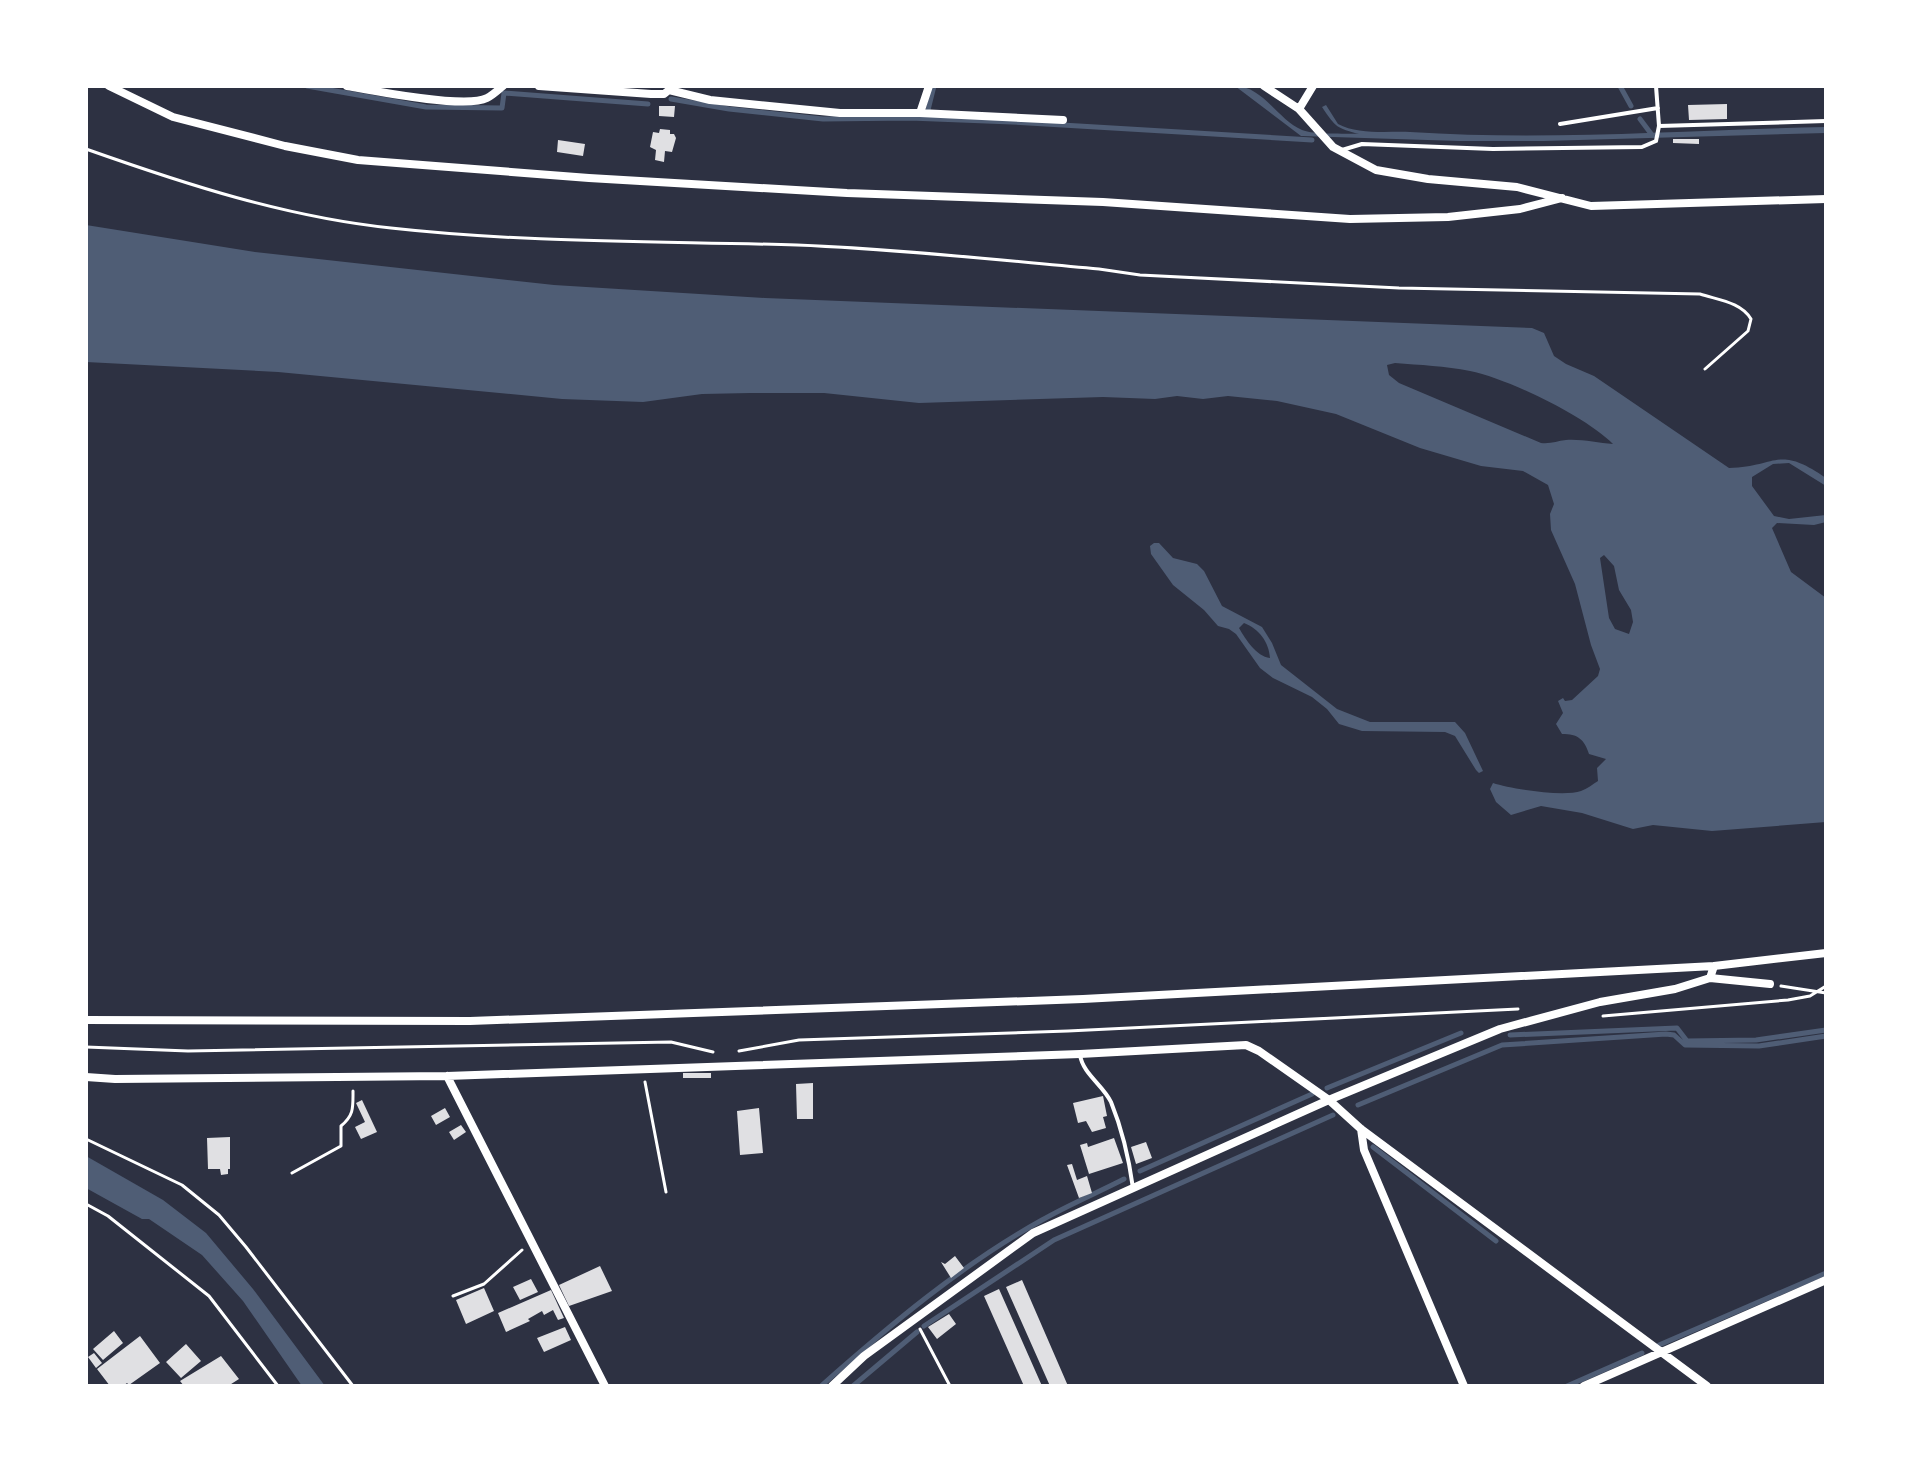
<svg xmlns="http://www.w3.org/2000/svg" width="1912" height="1472" viewBox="0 0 1912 1472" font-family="Barlow,sans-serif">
<rect width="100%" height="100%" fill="#2d3142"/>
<!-- water -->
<path fill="#4f5d75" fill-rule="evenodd" d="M1235,86c28,0 43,34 67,44 12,5 42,3 57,4 -22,-6 -23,-6 -37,-27l4,-2 12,19c20,11 50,7 72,8 138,9 278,-2 416,-5v6l-282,8h-85l-158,-5z
M86,225l169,27 299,33 211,13 767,30 12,5 10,23 12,8 28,12 135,92c49,-1 48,-24 97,10v8l-37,-23 -16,1 -21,13v9l22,30 15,3 37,-4v7l-12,3 -37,-2 -5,5 19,44 35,26v224l-114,9 -59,-6 -20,4 -51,-16 -41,-7 -30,9 -15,-13 -6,-13 3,-6c18,6 70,14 88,8 6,-2 12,-7 17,-10l-1,-13 9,-9 -17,-5c-5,-15 -11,-20 -27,-20l-6,-10 7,-11 -5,-12 5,-3 2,3 7,-1 26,-24 2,-7 -9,-24 -16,-61 -24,-54 -1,-16 4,-10 -6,-19 -25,-14 -42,-5 -61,-18 -84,-34 -59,-13 -49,-5 -25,3 -26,-3 -22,3 -52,-2 -184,6 -95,-10h-74l-48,1 -59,8 -81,-3 -284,-27 -192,-10zM1395,363c25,2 50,3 75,8 39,8 115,45 143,73 -15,-1 -31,-5 -47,-4 -9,1 -15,4 -25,3l-142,-60 -10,-8 -2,-10zM1604,555l10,11 5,24 12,20 2,12 -4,12 -14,-5 -6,-11 -9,-60z
M1154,543h5l14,15 24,6 7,7 18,35 40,21 10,16 9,22 56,44 33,13h85l10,11 18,38 -4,2 -3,-3 -21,-34 -10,-4 -83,-1 -23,-7 -12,-15 -15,-12 -39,-19 -13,-10 -24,-34 -7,-5 -11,-3 -14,-16 -31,-25 -22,-31 -1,-8zM1244,623c15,6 25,19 26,35 -14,-2 -24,-18 -31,-30z
M86,1156l77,44 43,33 47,56 72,97h-23l-59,-85 -41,-46 -53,-36h-7l-56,-31z"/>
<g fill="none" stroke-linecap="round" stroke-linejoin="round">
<!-- stream -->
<path stroke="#4f5d75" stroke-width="5" d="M307,86l119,21 76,1 2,-15 144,11
M1620,86l11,20
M671,99l58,10 94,10 87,-1 102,4 300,18
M928,110l6,-24
M1640,119l12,16
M1510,1035l167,-7 10,13 69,-1 70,-10
M1327,1088l134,-55
M1358,1105l144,-60 164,-11 8,1 11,10 74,1 67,-10
M1373,1147l123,94
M1140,1171l172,-77
M924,1326l130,-86 279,-125
M1659,1345l167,-72
M821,1386c69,-61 140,-121 221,-166 26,-15 55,-27 82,-41
M853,1386l64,-54
M1567,1386l75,-33"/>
</g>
<!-- building -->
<path fill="#e0e0e3" d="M1727,104v15l-38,1 -1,-15z
M659,106h16l-1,11 -15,-1z
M660,129l10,1v4h4l2,4 -4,14 -7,-1 -1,11 -9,-2 1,-10 -6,-3 3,-15 6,1z
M1673,139h26v5l-26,-1z
M558,140l27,4 -2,12 -26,-4z
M683,1073h28v5h-28z
M813,1083v36h-16l-1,-35z
M1103,1096l4,20 -4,1 3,11 -14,4 -6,-11 -8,2 -5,-20z
M362,1100l15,32 -16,7 -6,-12 10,-5 -9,-19z
M445,1108l5,9 -14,8 -5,-9z
M759,1108l4,45 -23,2 -3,-44z
M461,1125l5,7 -12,8 -5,-8z
M230,1137v32h-2v5l-7,1 -1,-6h-12l-1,-31z
M1114,1138l9,25 -34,11 -9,-29 7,-2 1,4z
M1146,1142l6,16 -16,6 -5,-17z
M1072,1164l5,16 10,-4 5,17 -13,5 -12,-33z
M955,1256l9,12 -13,10 -10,-16 4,2z
M600,1266l12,25 -43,15 -10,-21z
M531,1279l7,13 -18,8 -7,-13z
M1022,1280l46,106h-18l-44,-99z
M484,1288l10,23 -28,13 -10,-24z
M999,1289l43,97h-18l-40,-90z
M551,1290l13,28 -6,2 -5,-10 -9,5 -2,-4 -14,8 2,2 -24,11 -8,-19z
M949,1314l7,10 -19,15 -9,-12z
M565,1327l6,13 -27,12 -7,-14z
M114,1331l9,12 -20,17 -10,-11z
M140,1336l20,27 -31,22 -2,-2 -4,3h-13l-13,-17z
M186,1344l15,17 -20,17 -15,-16z
M94,1353l8,10 -6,5 -8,-11z
M221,1356l18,23 -11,7h-44l-4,-5z"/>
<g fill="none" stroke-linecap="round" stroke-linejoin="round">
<!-- path -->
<path stroke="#fff" stroke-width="3" d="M86,149c99,35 200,68 305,79 134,15 271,13 406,17 100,4 201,15 302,24l41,6 259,13 301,6c18,6 41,8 51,25l-3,12 -43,38
M1781,986l45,7
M1603,1016l185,-16 22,-4 16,-10
M86,1047l102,4 483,-9 42,10
M739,1051l60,-11 269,-9 450,-22
M645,1082l21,110
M86,1139l96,46 37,30 27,32 107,139
M292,1173l49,-27v-20c13,-11 12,-18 12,-35
M86,1204l22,12 101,80 69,90
M453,1296l31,-12 38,-34
M920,1329l30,57"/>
<!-- service -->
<path stroke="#fff" stroke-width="4" d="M1560,124l98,-16
M1659,126l167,-5
M1342,150l20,-6 131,5 149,-2 14,-6 3,-15 -3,-40
M1080,1055c3,19 23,30 31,47 11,27 18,57 22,86"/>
<!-- minor -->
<path stroke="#fff" stroke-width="8" d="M109,86l64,31 112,29 73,14 231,18 258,15 256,9 247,17 98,-2 72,-8 42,-11
M347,86c28,5 118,23 140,12 6,-3 11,-8 16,-12
M539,86l112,8h13l5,-4 41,10 130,13h80l143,7
M1264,86l35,23 34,38 43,23 52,9 89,8 74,19 235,-7
M1299,109l14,-23
M920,113l9,-27
M1710,978l60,6
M86,1020l384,1 613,-22 631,-33 112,-13
M447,1076l158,310
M86,1077l29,2 332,-3 633,-22 166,-9 13,6 70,49 32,29 346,257
M1361,1129l3,21 100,236
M832,1386l32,-30 169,-123 298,-134 169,-70 100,-27 75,-13 35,-11 4,-12
M1584,1386l242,-106"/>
</g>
<!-- border -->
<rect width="1912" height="1472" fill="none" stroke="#ffffff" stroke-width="176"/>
</svg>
